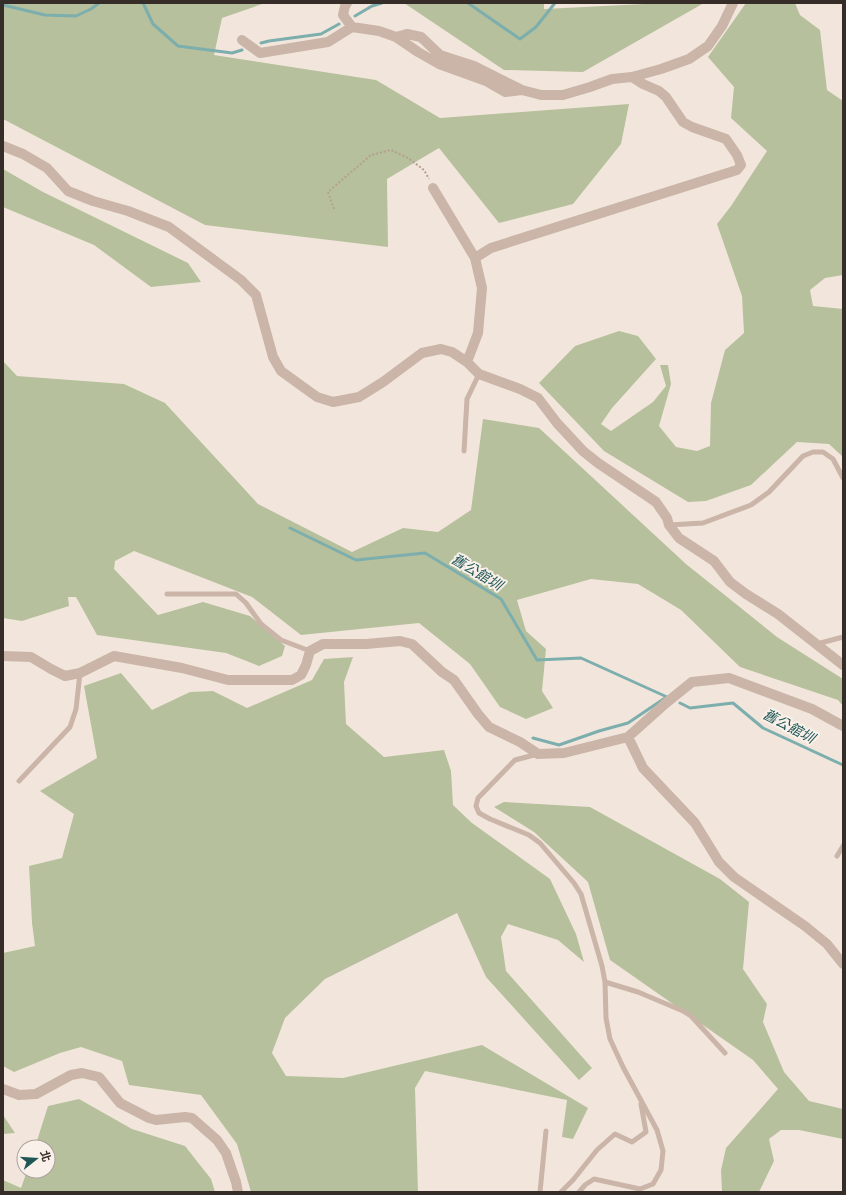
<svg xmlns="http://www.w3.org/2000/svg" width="846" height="1195" viewBox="0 0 846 1195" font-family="Ubuntu,'Noto Sans TC',sans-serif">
<rect width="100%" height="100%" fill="#f2e6dc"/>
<!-- green -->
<path fill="#b7c09c" d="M3,3h262l-43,15 -8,37 162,25 64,38 189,-14 -8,40 -48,60 -74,19 -60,-75 -52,31 1,68 -183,-22 -202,-106z
M404,3h140v6l120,-6h40l-121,69 -79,-2z
M746,3h49l5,12 20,15 7,60 16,11v174l-18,3 -15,12 3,16 30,3v148l-14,-13 -32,-2 -46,43 -45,16 -18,1 -84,-51 -65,-68 36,-37 44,-15 19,5 18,23 -44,49 -11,16 10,7 42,-29 13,-16 -6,-21h8l3,19 -12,42 17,21 21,4 13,-5 1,-43 14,-53 19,-17 -2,-37 -25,-72 14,-18 36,-55 -36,-33 3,-31 -26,-30z
M3,169l40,23 145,71 13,19 -50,5 -57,-42 -91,-38z
M3,361l14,15 107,8 41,19 93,101 94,48 51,-24 35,4 33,-22 12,-91 56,9 147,136 91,73 66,42v27l-5,-6 -98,-33 -59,-57 -43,-26 -47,-5 -74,21 9,31 20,18 -4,42 11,17 -27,11 -26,-12 -30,-43 -51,-41 -118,12 -49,-38 -118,-46 -19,10 -1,8 44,46 45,-13 47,14 35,30 -3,10 -23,10 -33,-13 -129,-18 -21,-38h-8l1,9 -47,15 -19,-3z
M353,657l-9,25 2,42 38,33 60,-7 7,21 2,34 19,18 78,56 26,55 8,28 -26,-22 -50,-16 -7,13 5,34 86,97 -13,12 -93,-103 -29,-64 -132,66 -40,39 -13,35 14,23 57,2 139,-33 106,63 -15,31 -11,-2 5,-37 -142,-29 -10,17 3,104h-167l-14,-48 -36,-49 -72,-10 -7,-24 -41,-14 -21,6 -46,19 -11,-6v-113l32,-7 -3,-23 -3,-57 33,-8 12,-44 -34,-23 57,-33 -13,-72 37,-13 31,37 38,-18 23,-1 34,17 65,-28 12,-21z
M504,802l86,5 130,72 29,23 -6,67 24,35 -4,18 21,50 25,29 34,8v30l-44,-9h-18l-12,9 5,22 -15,31h-37l-1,-22 5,-22 52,-59 -25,-29 -143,-100 -22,-78 -54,-50 -40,-25z
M79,1099l53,30 53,17 26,33 4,13h-212v-12l18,8 6,-17h21v-24h-13l13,-41z
M3,1115l12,18 -12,1z"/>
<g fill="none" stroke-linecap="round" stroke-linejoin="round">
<!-- stream -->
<path stroke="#7caead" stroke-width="3" d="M143,3l10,21 25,22 54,7 10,-3
M468,3l52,36 16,-12 19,-24
M3,5l42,10 31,1 15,-7 8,-6
M355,16l17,-10 10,-3
M261,43l8,-2 52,-7 18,-10
M290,528l66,32 69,-7 76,46 36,61 44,-2 86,39
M680,703l10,5 43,-5 30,25 80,37
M533,738l26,7 40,-14 29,-8 37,-25"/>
<!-- path -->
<path stroke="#b59f92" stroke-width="2" stroke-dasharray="2 2" stroke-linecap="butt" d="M334,209l-6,-17 43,-37 20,-5 17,8 16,12 5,9"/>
<!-- lane -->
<path stroke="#cab5a8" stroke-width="5" d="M464,451l3,-52 12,-25
M669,525l34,-2 48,-18 18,-13 34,-36 10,-4h10l10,7 10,19
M167,594h69l10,9 15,21 20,16 29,11
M817,644l26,-7
M538,754l-23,6 -37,38 -2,8 3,7 11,6 39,16 11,8 34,40 7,11 21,72 3,16 1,36 4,21 13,28 34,63 6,21 -2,19 -8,14 -13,5 -46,-10 -9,6 -6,7
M19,781l51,-54 6,-18 4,-36
M837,856l6,-10
M605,982l33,10 45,19 8,5 34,37
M540,1192l6,-61
M561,1192l12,-12 24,-30 18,-16 17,8 14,-10 -5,-28"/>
<!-- street -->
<path stroke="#cab5a8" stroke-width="10" d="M347,3l-2,3 -2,9 9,12
M396,37l22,15 21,12 47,17 19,11 17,-2
M242,40l18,13 68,-11 24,-15 27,4 17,6 11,-3 14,3 19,18 34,11 48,24 19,5h22l27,-8 22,-8 20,-2
M3,146l20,8 24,14 21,23 25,10 35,10 41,16 72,53 15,15 17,62 8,14 36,26 16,5 26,-5 24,-15 39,-29 19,-4 11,3 15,10 12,12 41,15 18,9 19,25 26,28 15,12 58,39 11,16 2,7 10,13 35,23 16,21 16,12 32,20 65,51
M433,188l42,70
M467,362l11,-29 4,-45 -7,-30 16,-10 246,-78 4,-5 -4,-10 -11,-16 -34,-12 -9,-5 -17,-25 -7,-6 -16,-7 -11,-7 29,-8 28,-10 19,-13 14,-20 11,-23
M3,656l28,1 20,12 14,7 15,-3 34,-17 68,12 46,12h64l9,-5 5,-10 4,-14 13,-7h43l34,-3 12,3 30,28 12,8 24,34 11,13 31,15 18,12 26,-1 64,-16 38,-34 26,-21 37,-4 83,31 31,17
M628,737l15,31 52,55 24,39 15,15 71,49 22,18 16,20
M3,1089l16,6 17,-1 35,-19 11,-2 17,4 21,26 29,15 7,2 29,-3 7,1 25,22 9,13 10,29 2,10"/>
</g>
<g text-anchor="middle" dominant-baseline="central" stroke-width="4" stroke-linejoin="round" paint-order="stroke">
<!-- water labels -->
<g font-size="14" font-style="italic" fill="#1f5757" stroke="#f9f0e9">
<text transform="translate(477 572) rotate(31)">舊公館圳</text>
<text transform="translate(789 726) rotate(28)">舊公館圳</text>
</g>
</g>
<!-- border -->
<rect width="846" height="1195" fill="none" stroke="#362c28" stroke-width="8"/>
<!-- north arrow -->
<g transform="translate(36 1159) rotate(73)"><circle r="19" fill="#f9f0e9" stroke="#aba29c"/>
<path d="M0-3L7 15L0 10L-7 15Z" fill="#1f5757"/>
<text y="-6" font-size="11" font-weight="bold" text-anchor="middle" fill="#362c28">北</text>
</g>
</svg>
